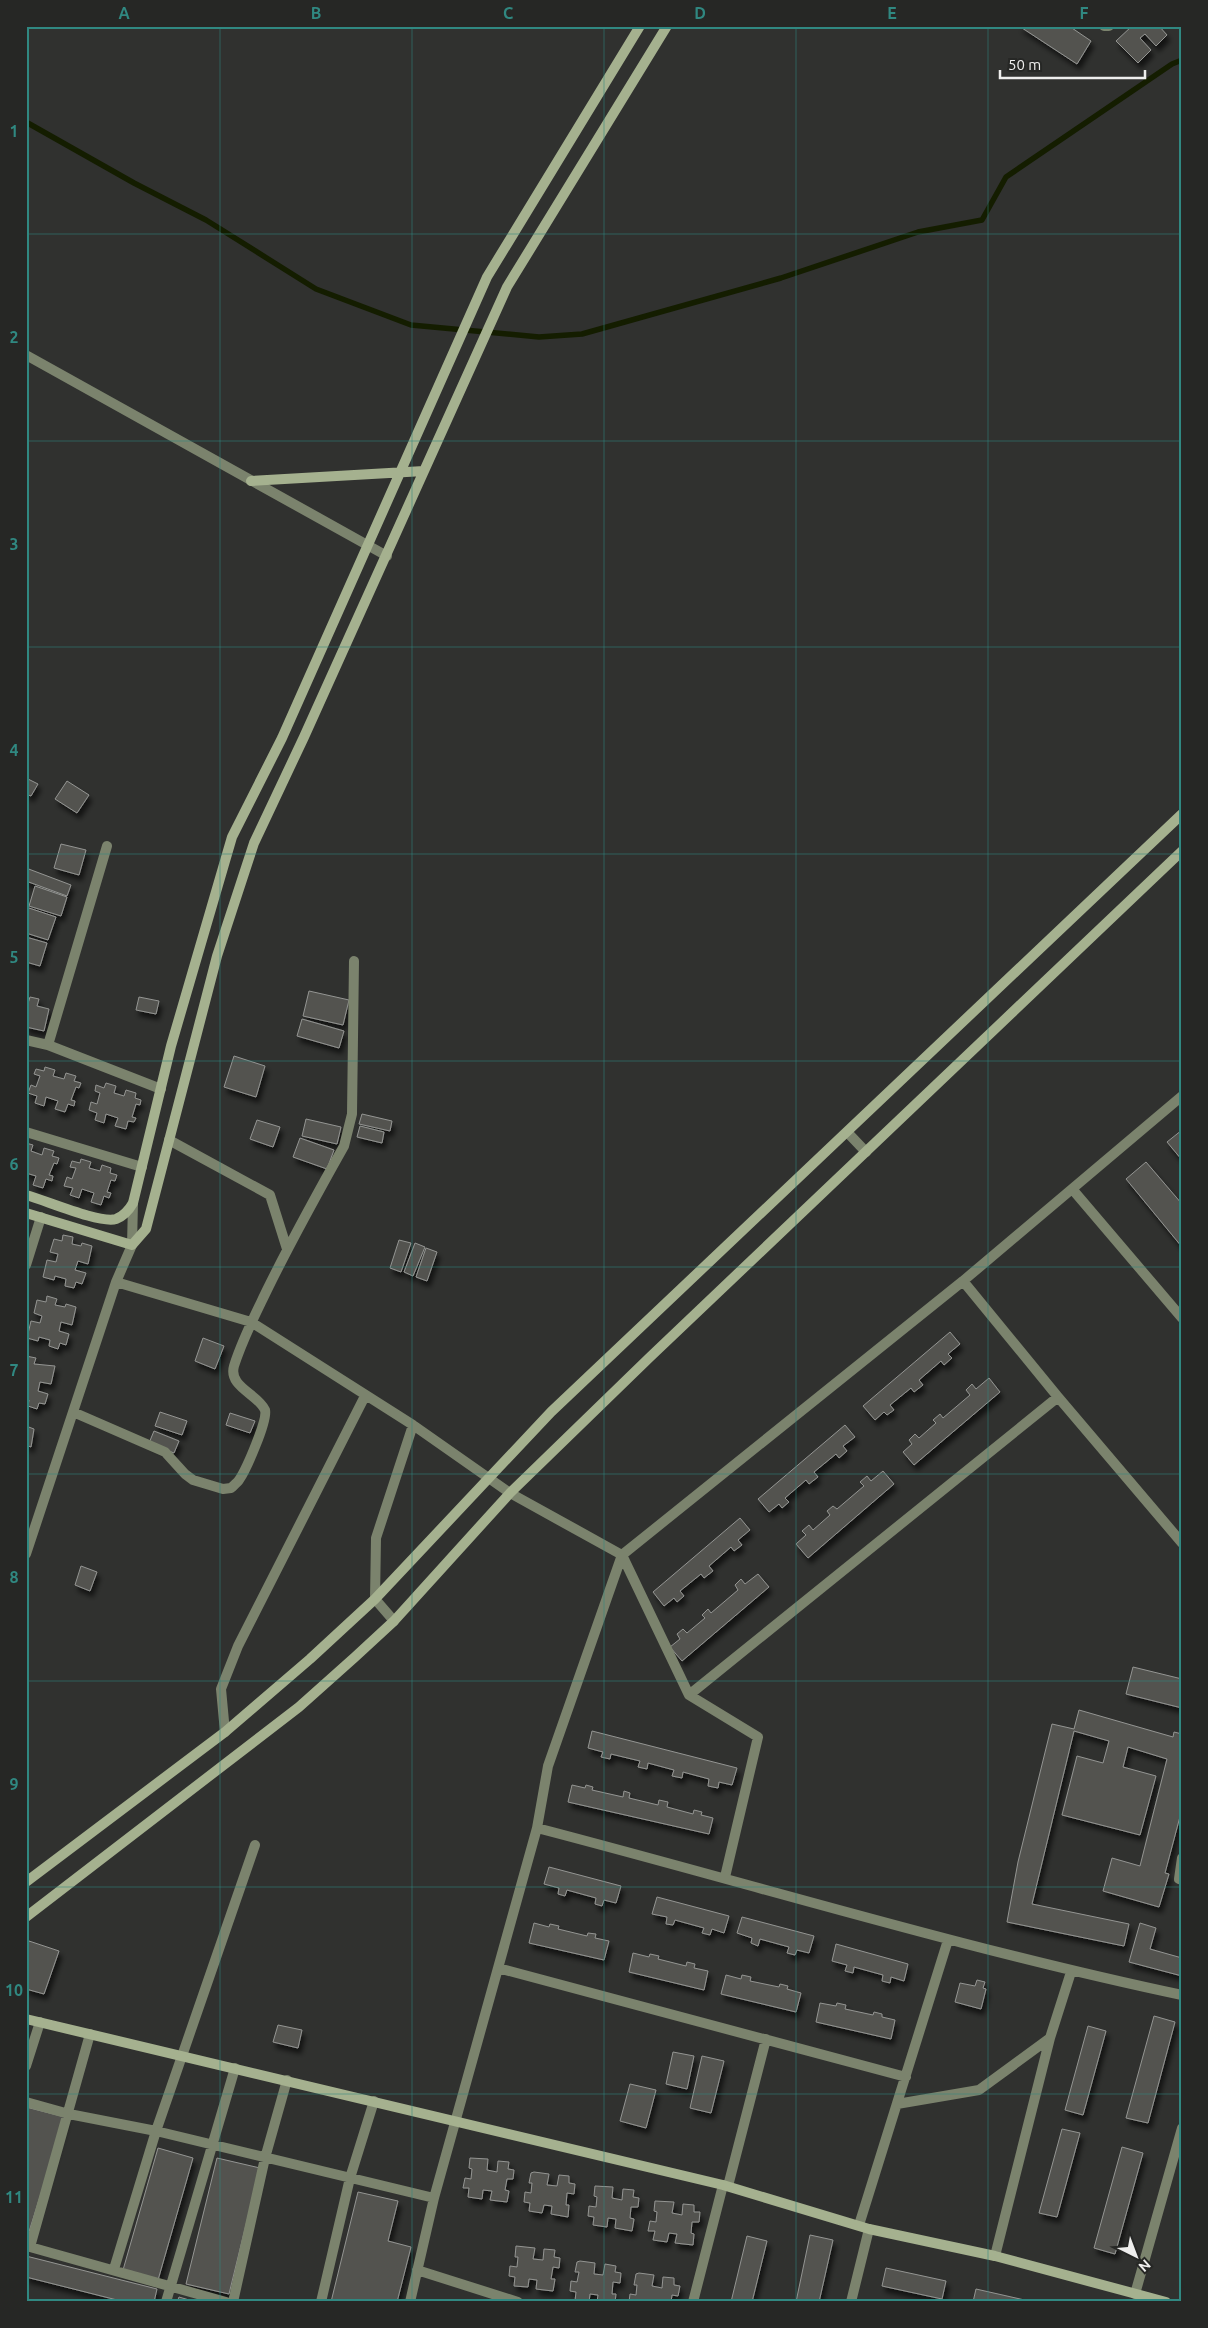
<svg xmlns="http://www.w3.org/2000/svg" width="1208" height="2328" viewBox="0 0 1208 2328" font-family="Ubuntu,sans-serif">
<defs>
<filter id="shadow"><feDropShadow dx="3" dy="5.5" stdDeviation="2.5" flood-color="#0009"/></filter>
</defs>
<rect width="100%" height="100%" fill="#30312f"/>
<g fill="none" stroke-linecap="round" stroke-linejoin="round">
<!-- stream -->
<path stroke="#141d00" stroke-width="5.5" d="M26,122l108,61 72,37 110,69 95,36 128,12 43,-3 199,-56 137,-46 64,-12 24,-43 166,-113 10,-4"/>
</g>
<!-- building -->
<path fill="#525350" stroke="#949592" filter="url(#shadow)" d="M1019,26h50l22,15 -14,23z
M1132,26h27l8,9 -11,11 -11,-12 -5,4 11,12 -13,13 -22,-22z
M26,778l12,6 -7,12 -5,-2z
M67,781l22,14 -12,18 -22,-14z
M61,844l25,6 -7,25 -25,-7z
M26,868l45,17 -4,11 -41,-15z
M35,886l32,11 -6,19 -32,-10z
M29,908l27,9 -8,23 -22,-7v-18z
M26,937l21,6 -7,23 -14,-4z
M309,991l40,9 -6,25 -40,-9z
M30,997l9,2 -2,7 12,3 -5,22 -18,-4v-17z
M139,997l20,4 -3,13 -20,-4z
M302,1019l42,12 -5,17 -42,-12z
M234,1056l31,10 -9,31 -32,-10z
M45,1067l10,3 -2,6 11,3 2,-6 10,3 -2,5 7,2 -2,5 -3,-1 -5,13 4,1 -1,5 -6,-2 -3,8 -10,-3 3,-8 -12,-4 -2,9 -9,-3 2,-7 -9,-3 3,-8 5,2 4,-11 -6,-2 2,-5 8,2z
M106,1083l10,3 -2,7 10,3 2,-6 10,3 -1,5 6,2 -1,5 -4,-1 -4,13 4,1 -2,4 -6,-1 -2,8 -11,-3 3,-8 -12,-4 -2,9 -9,-3 2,-7 -8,-3 2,-8 6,2 3,-11 -5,-2 1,-6 8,3z
M362,1114l30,7 -2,10 -31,-7z
M306,1119l35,8 -4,17 -35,-8z
M257,1120l23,7 -7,20 -23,-8z
M360,1126l24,6 -2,11 -25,-6z
M1182,1130v30l-15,-18z
M300,1138l34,12 -7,19 -34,-12z
M26,1143l7,2 -2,6 11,4 2,-7 10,3 -2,5 7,2 -2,6 -3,-1 -5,12 4,1 -1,5 -6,-2 -3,9 -10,-3 3,-9 -10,-3z
M81,1159l10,3 -2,6 11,3 2,-6 9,3 -1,5 7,2 -2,6 -4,-1 -4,12 4,1 -2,5 -5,-2 -3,9 -10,-3 3,-9 -12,-4 -3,9 -9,-3 3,-7 -9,-2 3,-9 5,2 4,-11 -6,-1 2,-6 8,2z
M1146,1162l36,42v43l-56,-68z
M63,1235l10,2 -1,7 9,2 1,-3 10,3 -4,18 -10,-3 -3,9 11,3 -4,11 -6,-2 -2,6 -9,-2 1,-7 -11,-3 -1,4 -11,-3 4,-17 9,2 2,-8 -8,-2 4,-13 8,2z
M399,1240l12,3 -10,29 -11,-4z
M415,1243l10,4 -12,29 -9,-4z
M426,1248l11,4 -10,29 -11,-4z
M47,1296l10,3 -2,6 10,2 1,-3 10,3 -4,18 -11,-3 -2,9 10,3 -3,11 -6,-2 -2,6 -9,-3 1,-6 -11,-3 -1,4 -11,-3 4,-17 9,2 2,-7 -8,-3 3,-13 9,2z
M950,1332l10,12 -12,10 4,4 -8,7 -3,-4 -22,19 4,5 -9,7 -3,-4 -21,17 4,5 -7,5 -3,-3 -9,8 -12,-14z
M203,1338l21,8 -9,23 -20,-8z
M26,1356l10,2 -2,6 21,2 -4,18 -11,-2 -2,9 10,3 -3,10 -6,-1 -2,6 -9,-3 1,-6 -3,-1z
M989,1378l11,14 -86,73 -11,-13 9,-8 -3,-4 6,-6 4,4 17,-15 -3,-3 7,-6 3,4 27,-23 -4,-5 6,-6 4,5z
M160,1412l27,9 -5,14 -27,-9z
M230,1413l25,8 -5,12 -24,-8z
M845,1425l10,12 -12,9 4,5 -8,7 -3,-4 -22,18 4,5 -9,7 -3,-4 -21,18 4,4 -7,6 -3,-4 -10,8 -11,-13z
M26,1426l8,3 -3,18 -5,-2z
M154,1431l25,10 -5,12 -25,-10z
M883,1471l11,13 -86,74 -12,-14 10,-9 -4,-4 7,-6 4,5 17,-15 -3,-4 6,-5 4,3 27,-23 -4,-4 7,-6 4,5z
M740,1518l10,12 -12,10 4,5 -8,6 -3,-4 -22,19 4,5 -9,7 -3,-4 -21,17 4,5 -7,6 -3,-4 -10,8 -11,-14z
M81,1566l16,6 -7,19 -15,-6z
M758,1574l11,13 -87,74 -12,-14 10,-8 -3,-5 6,-5 4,4 18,-15 -3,-3 6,-6 3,4 27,-23 -3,-5 6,-6 4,5z
M1133,1667l49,12v29l-56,-14z
M1079,1710l94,27 1,-5 8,2v75l-17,64 4,1 -10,33 -56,-16 9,-33 28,8 27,-107 -39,-12 -5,20 33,9 -16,59 -78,-20 15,-59 26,7 6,-22 -35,-10 -42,173 97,20 -5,22 -117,-24 11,-60 34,-138 22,5z
M592,1731l145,37 -5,17 -13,-3 -1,6 -10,-2 1,-7 -26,-7 -1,6 -10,-2 2,-6 -26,-7 -1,6 -9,-2 2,-6 -29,-7 -1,5 -9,-2 2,-5 -15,-4z
M572,1785l13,3 1,-3 7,2 -1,3 31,7 1,-6 6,2 -1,5 29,7 1,-5 9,2 -1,5 26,7 1,-4 8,2 -1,3 12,3 -4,16 -141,-32z
M549,1867l72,19 -5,17 -12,-3 -2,6 -7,-2 1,-6 -29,-8 -2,6 -7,-2 1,-6 -15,-4z
M657,1897l72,19 -5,17 -12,-4 -2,6 -8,-2 2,-5 -29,-8 -2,5 -7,-1 1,-7 -15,-3z
M742,1917l72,19 -5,17 -12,-3 -2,5 -8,-2 2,-6 -29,-8 -2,7 -7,-3 1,-5 -15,-5z
M534,1923l15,4 1,-3 9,2 -1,3 29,7 1,-3 8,1 -1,4 14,3 -5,19 -75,-17z
M1140,1923l16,5 -6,21 32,9v18l-53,-14z
M29,1941l30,10 -15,43 -18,-5v-39z
M836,1944l72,20 -4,17 -13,-4 -1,6 -8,-2 1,-6 -29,-8 -1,6 -8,-2 2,-6 -15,-4z
M633,1953l16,4 1,-3 9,2 -1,3 28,7 1,-4 8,2 -1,4 14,3 -4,19 -75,-18z
M726,1975l15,4 1,-4 9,2 -1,4 29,6 1,-3 8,2 -1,3 14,4 -5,19 -75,-18z
M977,1980l8,2 -2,6 3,1 -5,20 -26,-7 5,-19 15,3z
M820,2003l16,3 1,-3 9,2 -1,4 28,6 1,-3 8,2v3l13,3 -4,19 -75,-17z
M1154,2016l21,6 -27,101 -22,-5z
M278,2025l24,5 -4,18 -25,-6z
M1088,2026l18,5 -23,84 -18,-5z
M673,2052l21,4 -7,33 -21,-5z
M702,2056l22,5 -13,52 -21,-5z
M630,2084l26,6 -10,38 -26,-7z
M26,2107l39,10 -37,118h-2z
M1062,2129l18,4 -23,84 -18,-4z
M1122,2147l21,6 -28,101 -21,-6z
M158,2148l35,10 -35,122 -35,-10z
M217,2158l43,10 -31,126 -43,-10z
M470,2158l18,1 -1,11 10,2 1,-11 11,1 -1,7 6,1 -1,9h-6l-2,11 4,1 -2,11 -17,-2 2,-9 -9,-1 -1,9 -14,-2 1,-9h-6l2,-10 6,1 1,-10 -3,-1z
M534,2172l15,2 -2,11 10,1 2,-11 10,1v7l6,1 -1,10 -7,-1 -1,12h3l-1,12 -17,-3 1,-8 -8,-1 -2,8 -13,-2 1,-8 -6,-1 1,-10 6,1 1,-10h-3l2,-10z
M595,2186l18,1 -1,11 10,2 1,-11 11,1 -1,7 6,1 -1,9h-7l-1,11 4,1 -2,12 -17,-3 1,-9 -8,-1 -1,9 -14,-2 1,-8 -6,-1 1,-10 7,1 1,-10 -3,-1z
M358,2192l40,9 -10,40 23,6 -14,55h-66z
M655,2201l19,1 -2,11 10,2 1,-11 11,1v7h6l-1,10h-7l-1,11 3,1 -1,11 -18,-2 2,-9 -8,-1 -2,9 -14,-2 2,-9h-7l2,-10 6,1 1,-10 -3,-1z
M810,2235l23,5 -14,62h-23z
M747,2236l20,5 -15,61h-21z
M516,2246l19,2 -2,11 10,1 1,-11 11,1 -1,7 6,1 -1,10 -6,-1 -2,12h4l-2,12 -17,-2 1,-9 -8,-1 -1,8 -14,-1 1,-9 -6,-1 1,-10 7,1 1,-10h-3z
M26,2256l131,33 -3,13h-29l-99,-25z
M580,2261l15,2 -1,11 9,1 2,-11 11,2 -1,6 6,1 -1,10 -7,-1 -1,12h4l-1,8h-18l1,-7 -8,-1 -1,8 -14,-1 1,-9 -6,-1 1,-10 6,1 2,-10h-4l2,-10z
M886,2268l60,13 -4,18 -60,-13z
M639,2273l15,2 -2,11 10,2 1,-11 11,1v7l6,1 -2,10 -6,-1 -1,7h-42l1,-8 6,1 1,-10h-3l2,-11z
M976,2289l53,12 -56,1z
M179,2297l17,5h-19z"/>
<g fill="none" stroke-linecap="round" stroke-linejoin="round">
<!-- lane -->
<path stroke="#7b836d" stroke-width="10" d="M1182,1858l-3,21 3,1"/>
<!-- street -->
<path stroke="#7b836d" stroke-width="10" d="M1104,26h5
M26,355l361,201
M26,1040l22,5 113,44
M48,1045l59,-199
M26,1132l116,35
M848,1133l18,19
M169,1140l101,55 17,54
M1073,1190l109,128
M26,1265l15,-48
M963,1281l95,116 124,146
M116,1282l135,40 162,103 97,68 112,62 67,140
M73,1412l92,40 20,22 8,6 30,9 8,-1c2,-2 6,-5 8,-8 7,-10 29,-60 26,-70 -7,-16 -37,-23 -31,-44 8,-26 21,-51 33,-76 24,-49 50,-96 77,-144l8,-32 2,-153
M26,1554l90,-272 16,-37 1,-42
M394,1621l-19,-22 1,-61 37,-113
M225,1732l-4,-43 17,-43 127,-250
M537,1828c215,56 427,121 645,167
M725,1877l33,-140 -69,-42 369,-298
M498,1968l408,109
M90,2034l-60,213 196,55
M26,2066l14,-44
M26,2102l43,12 87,17 278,67
M897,2104l82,-14 71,-52
M728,2186l38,-147
M859,2225l89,-285
M995,2256l55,-218 21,-66
M114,2269l42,-138 99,-286
M417,2270l101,32
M1135,2294l47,-166
M166,2302l69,-234
M233,2302l32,-144 22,-78
M321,2302l29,-124 24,-77
M410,2302l24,-104 103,-370 11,-62 74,-211 341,-274 219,-185
M693,2302l30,-117
M851,2302l18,-73"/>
<!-- secondary -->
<path stroke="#a5b18f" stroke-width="10" d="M251,481l173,-10
M26,1195c19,5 74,29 90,24 8,-3 13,-9 17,-16l38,-157 61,-209 50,-99 205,-461 153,-251
M26,1213l106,32 14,-16 71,-273 37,-113 50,-106 203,-450 160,-261
M26,1882l199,-150 85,-73 65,-60 176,-187 631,-598
M26,1917l273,-210 56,-50 39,-36 116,-128 139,-135 533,-507
M26,2019l697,166 146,44 126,27 171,46"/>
</g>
<!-- grid -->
<path fill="none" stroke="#308881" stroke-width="1" stroke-opacity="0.55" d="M220,26v2276M412,26v2276M604,26v2276M796,26v2276M988,26v2276M26,234h1156M26,441h1156M26,647h1156M26,854h1156M26,1061h1156M26,1267h1156M26,1474h1156M26,1681h1156M26,1887h1156M26,2094h1156"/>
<!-- border -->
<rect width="1208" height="2328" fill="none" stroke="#262725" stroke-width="55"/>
<!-- north arrow -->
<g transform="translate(1136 2256) rotate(138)" stroke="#262725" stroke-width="4" paint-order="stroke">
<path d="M0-4L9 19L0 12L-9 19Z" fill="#eeeeed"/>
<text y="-8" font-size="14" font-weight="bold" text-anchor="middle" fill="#eeeeed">N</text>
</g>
<!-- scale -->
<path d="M1000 70v8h145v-8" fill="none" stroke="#eeeeed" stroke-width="2.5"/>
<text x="1008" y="70" font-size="15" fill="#eeeeed" stroke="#262725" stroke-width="4" paint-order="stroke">50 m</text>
<rect x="28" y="28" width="1152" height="2272" fill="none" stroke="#308881" stroke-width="2"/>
<g font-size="16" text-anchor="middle" font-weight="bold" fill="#308881">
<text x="124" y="19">A</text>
<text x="316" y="19">B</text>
<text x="508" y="19">C</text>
<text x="700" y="19">D</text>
<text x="892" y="19">E</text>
<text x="1084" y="19">F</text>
<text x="14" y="137">1</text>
<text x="14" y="343">2</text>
<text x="14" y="550">3</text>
<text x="14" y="756">4</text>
<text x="14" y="963">5</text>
<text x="14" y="1170">6</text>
<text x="14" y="1376">7</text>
<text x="14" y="1583">8</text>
<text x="14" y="1790">9</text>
<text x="14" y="1996">10</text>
<text x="14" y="2203">11</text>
</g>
</svg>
